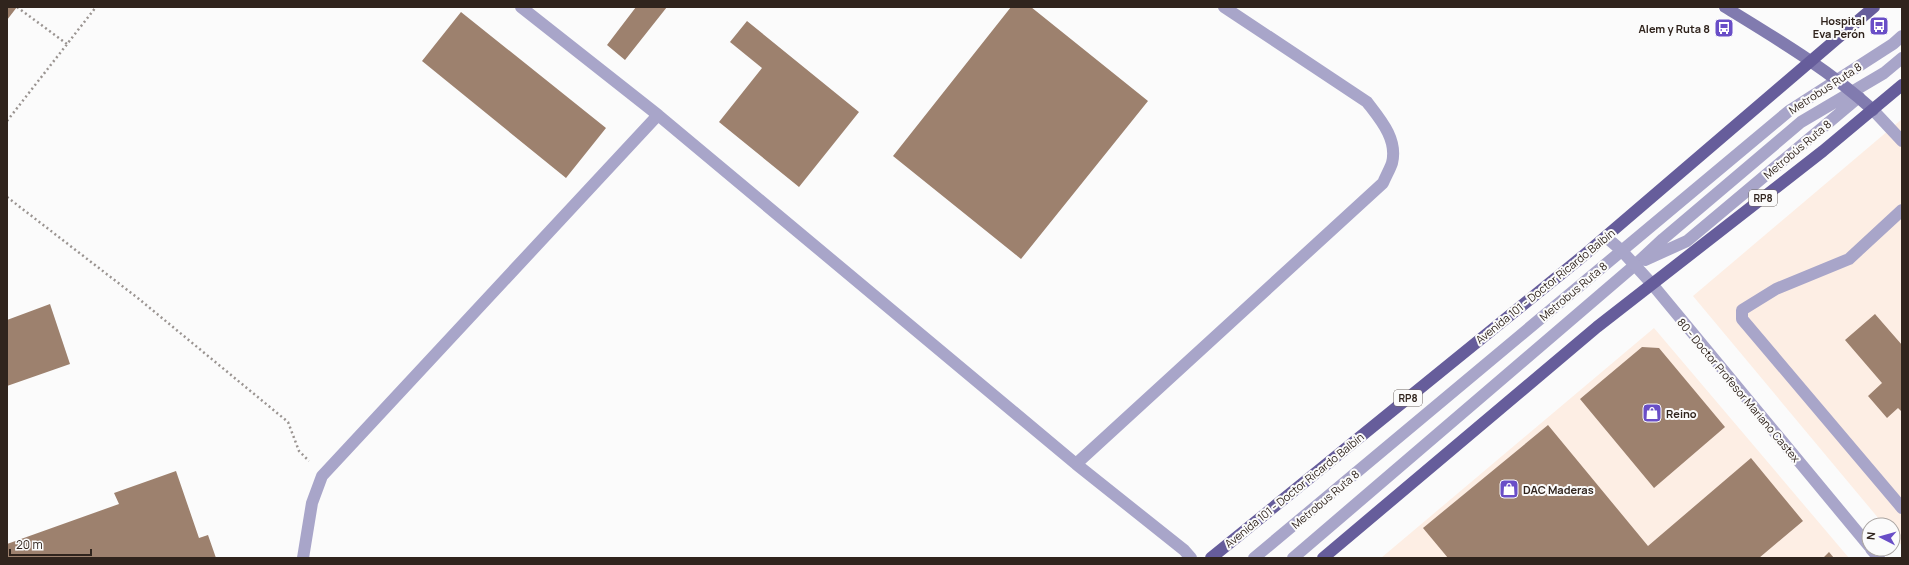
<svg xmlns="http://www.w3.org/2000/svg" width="1909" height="565" viewBox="0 0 1909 565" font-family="Manrope,sans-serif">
<rect width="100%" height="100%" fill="#fbfbfb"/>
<!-- built -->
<path fill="#fdeee4" d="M1902,119v427l-9,-11v-10h-9l-191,-229z
M1654,328l195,230h-468z"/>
<!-- building -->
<path fill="#9d816e" d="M7,7h10l-10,13z
M636,7h31l-42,53 -18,-15z
M1011,7h20l117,94 -127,158 -128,-103z
M461,12l145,116 -40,50 -144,-117z
M747,21l112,91 -60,75 -80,-65 43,-54 -32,-26z
M50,304l20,60 -63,22v-66z
M1875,314l27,31v67l-4,-4 -11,10 -19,-22 14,-13 -37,-43z
M1642,347l17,1 66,79 -71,61 -74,-89z
M1548,425l100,121 103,-88 52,63 -44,37h-311l-25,-30z
M176,471l23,67 9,-3 8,23h-209v-14l112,-40 -5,-11z
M1829,552l5,6h-11z"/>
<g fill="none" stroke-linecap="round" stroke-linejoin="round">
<!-- path -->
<path stroke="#9a9491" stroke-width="2.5" stroke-dasharray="2 3" stroke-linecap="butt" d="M17,7l50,37
M7,121l89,-114
M7,197l132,102 149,123 11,29 10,10"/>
<!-- lane -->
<path stroke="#a8a5c9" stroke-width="12" d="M521,7l137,108 418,349 108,86 7,8
M1873,110l29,31
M1902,210l-53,49 -73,30 -34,21v9l160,189
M1645,260l42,-19 172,-144
M1076,464l307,-281c3,-7 7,-14 9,-20 6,-24 -12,-44 -25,-61l-143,-95
M303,558l9,-55 10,-27 336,-361
M1254,558l535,-447 104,-67 9,-8
M1293,558l342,-293 28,-26 138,-117 83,-49 18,-15"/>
<!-- street -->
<path stroke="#a8a5c9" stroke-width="12" d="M1606,237l15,13 31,34 217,262
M1871,549l8,9"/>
<!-- secondary -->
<path stroke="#817baf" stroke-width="12" d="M1725,7c52,32 103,62 148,103"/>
<!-- primary -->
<path stroke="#665d9b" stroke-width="12" d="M1211,558l372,-302 291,-249
M1323,558l274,-231 226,-176 79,-66"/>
</g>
<!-- icons -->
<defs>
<g id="bus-square" transform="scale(1)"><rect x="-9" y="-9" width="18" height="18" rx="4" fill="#694ec7" stroke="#fbfbfb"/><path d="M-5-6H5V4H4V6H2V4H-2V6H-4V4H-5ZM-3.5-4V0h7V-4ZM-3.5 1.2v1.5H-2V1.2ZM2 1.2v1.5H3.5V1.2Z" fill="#fff"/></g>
<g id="shop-square" transform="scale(1)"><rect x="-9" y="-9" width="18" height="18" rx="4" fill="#694ec7" stroke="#fbfbfb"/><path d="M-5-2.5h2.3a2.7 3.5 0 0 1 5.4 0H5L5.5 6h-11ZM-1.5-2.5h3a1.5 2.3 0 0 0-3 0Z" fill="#fff"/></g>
</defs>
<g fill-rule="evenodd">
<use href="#bus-square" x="1879" y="26"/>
<use href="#bus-square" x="1724" y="28"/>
<use href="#shop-square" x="1652" y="413"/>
<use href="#shop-square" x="1509" y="489"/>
</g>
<g text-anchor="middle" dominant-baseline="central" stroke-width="4" stroke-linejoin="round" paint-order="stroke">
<!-- shield labels -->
<g fill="#fbfbfb" stroke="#6d6460" stroke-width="1">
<rect x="1749" y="190" width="28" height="16" rx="3"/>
<rect x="1394" y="390" width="28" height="16" rx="3"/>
</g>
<g font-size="10" font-weight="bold" fill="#30241d">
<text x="1763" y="198">RP8</text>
<text x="1408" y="398">RP8</text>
</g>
<!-- poi labels -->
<g font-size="11" font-weight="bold" fill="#30241d" stroke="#fbfbfb" text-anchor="end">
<text x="1865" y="20">Hospital<tspan x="1865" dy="13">Eva Perón</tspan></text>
<text x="1710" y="28">Alem y Ruta 8</text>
<text x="1666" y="413" text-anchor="start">Reino</text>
<text x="1523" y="489" text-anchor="start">DAC Maderas</text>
</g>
<!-- street labels -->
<g font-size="11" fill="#30241d" stroke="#fbfbfb">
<text transform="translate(1825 88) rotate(-33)">Metrobus Ruta 8</text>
<text transform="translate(1797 149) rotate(-40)">Metrobús Ruta 8</text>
<text transform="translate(1545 286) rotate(-39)">Avenida 101 - Doctor Ricardo Balbín</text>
<text transform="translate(1573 291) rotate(-40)">Metrobus Ruta 8</text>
<text transform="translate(1739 390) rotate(50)">80 - Doctor Profesor Mariano Castex</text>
<text transform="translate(1294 490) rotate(-39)">Avenida 101 - Doctor Ricardo Balbín</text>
<text transform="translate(1325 499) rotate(-40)">Metrobus Ruta 8</text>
</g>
</g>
<!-- border -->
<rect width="1909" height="565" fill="none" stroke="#30241d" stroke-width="16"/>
<!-- north arrow -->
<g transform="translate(1881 537) rotate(276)"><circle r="19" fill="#fbfbfb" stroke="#aaa5a2"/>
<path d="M0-3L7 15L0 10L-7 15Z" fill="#694ec7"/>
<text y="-6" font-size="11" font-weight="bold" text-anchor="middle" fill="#30241d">N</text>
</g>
<!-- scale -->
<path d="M10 549v6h81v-6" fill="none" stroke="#30241d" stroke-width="2"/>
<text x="16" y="549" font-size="12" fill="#30241d" stroke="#fbfbfb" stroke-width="3" paint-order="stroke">20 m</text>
</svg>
